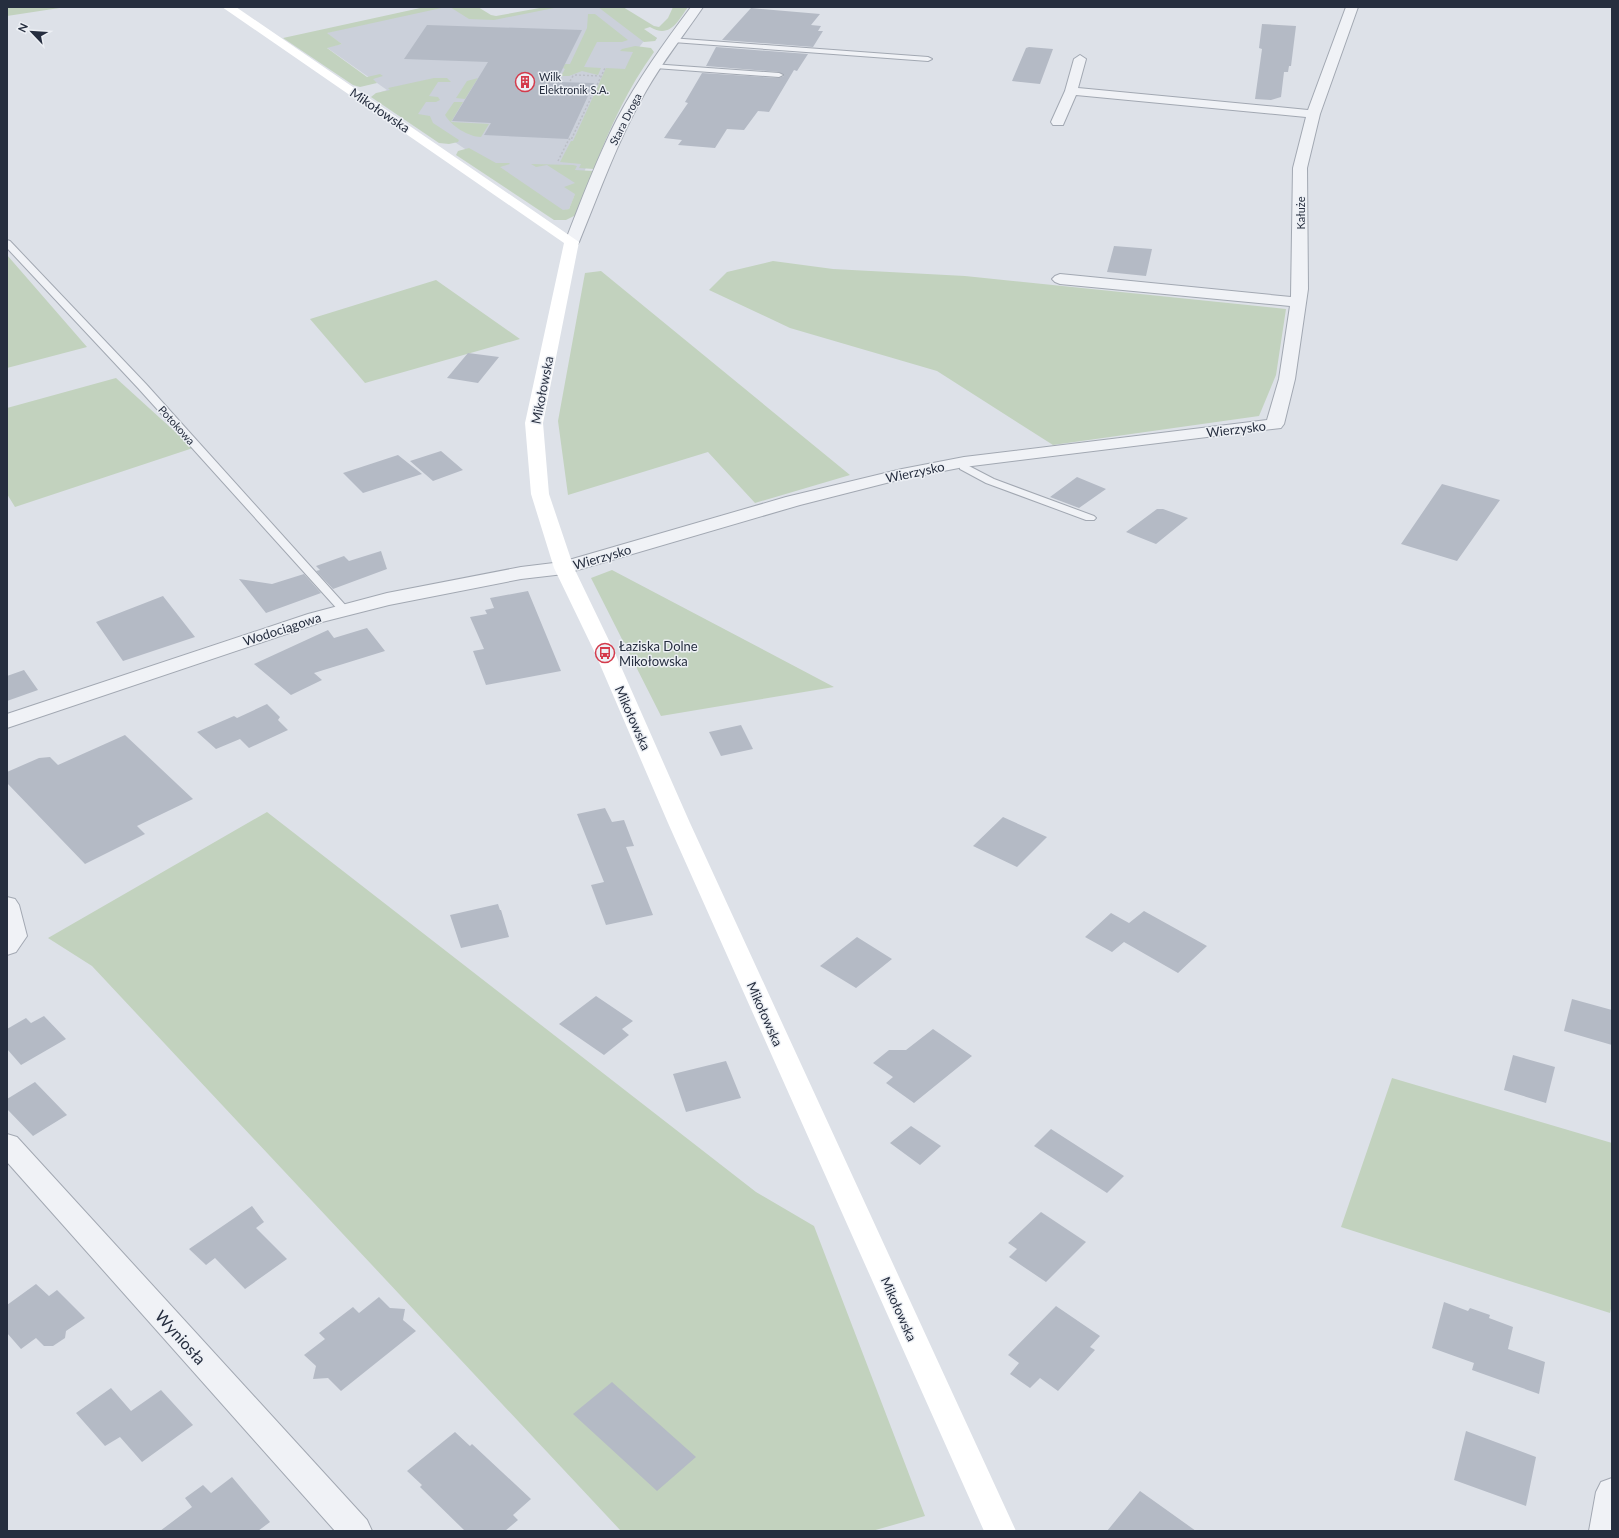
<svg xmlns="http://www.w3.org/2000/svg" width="1619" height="1538" viewBox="0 0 1619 1538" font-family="Lato,sans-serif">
<rect width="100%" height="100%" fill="#dde1e8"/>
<!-- built -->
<path fill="#cbd0da" d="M425,7h49l17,12 56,-12h59l51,31 -2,3h-11l-4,5 -21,41 -50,122 -11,3 -177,-120 6,-2 -61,-43 16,-3 -16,-11z"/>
<!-- green -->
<path fill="#c2d2be" d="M7,7h59l-59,9z
M425,7h21l-119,26 15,11 -15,4 40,29 13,-3 3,2 -10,3 4,4 -17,4 -7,-2 -70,-47z
M450,7h28l13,8 5,1 49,-9h14l-65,13 -25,-1z
M598,7h25l31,19 5,1 9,-9 5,-11h15c-10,14 -18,32 -38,20l-6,2 13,9 -2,3 -11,1z
M588,14h7l33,26 -6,2h-25l-13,25 17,1 -3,7 -16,-4 -13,5h-8l4,-7 -2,-1 2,-4h5l17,-36z
M635,46l16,2 3,4c-26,36 -44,75 -60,117l-15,-1 2,-4 -21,-2 11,-21h2l33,-73 19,1 8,-17 -13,-1 2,-2z
M434,78h13l4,4h-13l-9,14 9,1 2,3 -4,2h-10l-8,12 12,2 3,7 26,17 -1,2 -9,2 -10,-1 -68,-46 5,-4 14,-3 -2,-2z
M478,78l-13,21 -9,-1 11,-17z
M454,102h9l-12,20 38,2 -8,13c-12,0 -30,-11 -36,-22z
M469,148l27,15h13l1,1 -10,3 63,43 6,-1 6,-15 -11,-7 11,-4 -28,-18 -11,2 -5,-3 42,1 4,1 -2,4 18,1 -17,44 -10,5h-12l-98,-65 2,-4z
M7,255l80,92 -80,21z
M773,261l60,8 132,7 321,33 -10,66 -17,41 -206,29 -116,-74 -147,-43 -81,-38 18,-18z
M601,271l249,204 -95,28 -47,-51 -140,43 -10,-74 27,-148z
M436,280l84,59 -155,44 -55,-64z
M116,378l77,70 -178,59 -8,-13v-86z
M612,570l222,117 -173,29 -70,-138z
M267,812l489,380 58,34 111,290 -53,15h-251l-529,-565 -44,-28z
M1392,1078l220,65v161l-2,9 -269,-86z"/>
<!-- building -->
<path fill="#b4bac5" d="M751,8l69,6 -9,11 10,1 -3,5h5l-10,16 -91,-7z
M1262,24l34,2 -5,40h-2l-1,6h-4l-3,25 -10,3 -16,-1 7,-50 -3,-1z
M427,25l155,5 -26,52 38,1 -26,56 -84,-4 7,-12 -39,-2 36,-59 -84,-3z
M716,47l92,7 -11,17 -3,-1 -25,42 -11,-1 -14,19 -17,-1 -12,19 -37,-3 4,-5 -18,-2 24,-35 -3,-1 17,-29 77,5 5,-2 -5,-4 -73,-6z
M1029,47l24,2 -13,35 -28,-3 14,-33z
M1114,246l38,3 -6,27 -39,-4z
M468,353l31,4 -21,26 -31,-5z
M441,451l22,19 -30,11 -23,-20z
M398,455l24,19 -59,19 -20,-20z
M1077,477l29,12 -27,19 -29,-11z
M1442,484l58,16 -43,61 -56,-17z
M1157,509h6l25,9 -32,26 -30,-12z
M381,551l6,18 -54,20 -17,-18 4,-1 -4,-4 28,-10 5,5z
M304,574l17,19 -55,20 -27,-34 33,5z
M528,591l33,80 -75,14 -13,-34 11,-2 -14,-32 17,-3 -2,-4 9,-2 -4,-10z
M163,596l32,41 -72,24 -27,-39z
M367,628l18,23 -71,22 8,7 -31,15 -37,-31 74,-34 6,8z
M24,670l14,20 -31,11v-25z
M267,704l13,13 -2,3 10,10 -39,18 -9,-9 -24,10 -19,-17 37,-16 3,2z
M741,725l12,24 -32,7 -12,-24z
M125,735l68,64 -56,27 8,8 -60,30 -78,-81v-11l32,-14 11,-1 8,8z
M605,808l7,14 12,-2 10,26 -8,1 27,68 -47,10 -15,-40 13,-3 -27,-68z
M1003,817l44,20 -30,30 -44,-21z
M498,904l2,6h1l8,27 -48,11 -11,-33z
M1144,911l63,35 -29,27 -54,-31 -12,10 -27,-15 26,-24 18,10z
M857,937l35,22 -36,29 -36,-22z
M596,996l37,25 -11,8 7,6 -25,20 -45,-31z
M1572,999l40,11v35l-48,-14z
M44,1016l22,23 -45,26 -14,-16v-20l19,-11 5,5z
M933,1029l39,27 -58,47 -28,-20 7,-6 -20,-14 16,-13h17z
M1513,1055l42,12 -9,36 -42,-13z
M726,1061l15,37 -55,14 -13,-38z
M35,1082l32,33 -34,21 -26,-27v-10z
M911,1126l30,20 -21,19 -30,-22z
M1051,1129l73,47 -17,17 -73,-47z
M252,1206l12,16 -8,6 31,31 -42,30 -30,-31 -9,7 -17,-16z
M1041,1212l45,30 -40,40 -37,-25 8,-8 -9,-6z
M36,1284l13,12 8,-6 28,28 -19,13 -1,7 -12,8h-9l-8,-8 -15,11 -14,-16v-28z
M379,1297l11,11 15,1 -2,11 13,11 -75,60 -13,-13 -15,1 3,-13 -12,-11 21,-16 -6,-6 34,-26 6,6z
M1444,1302l24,9 2,-3 20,7 -1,3 24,9 -5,22 37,13 -6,32 -67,-24 2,-7 -42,-15z
M1056,1306l44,30 -10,11 5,3 -37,41 -18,-13 -10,10 -20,-14 9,-11 -11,-8z
M612,1382l84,75 -39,34 -84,-77z
M111,1388l20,23 30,-21 32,35 -51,37 -22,-25 -15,9 -29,-33z
M1466,1431l70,26 -10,49 -72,-26z
M455,1432l15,14 2,-2 59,55 -18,16 5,5 -13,11h-40l-45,-44 2,-2 -15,-14z
M232,1477l38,45 -12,9h-98l32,-24 -7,-9 18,-13 8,8z
M1140,1491l56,40h-89z"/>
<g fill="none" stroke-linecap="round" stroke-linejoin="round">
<!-- lane casing -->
<g stroke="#a2a8b2" stroke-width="2">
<path id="lane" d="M670,38l258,19 4,2 -4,2 -255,-19 -4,-2z
M652,64l127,9 4,2 -4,2 -124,-9 -4,-2z
M7,240l3,1 136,143 202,224 2,2 -2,2h-8l-202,-224 -131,-140z
M964,459l4,1 1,6 25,13 100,37 2,2 -2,2h-8l-100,-37 -26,-14 -1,-7z"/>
</g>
<!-- street casing -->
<g stroke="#a2a8b2" stroke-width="2">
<path id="street" d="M691,7h12c-19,28 -40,54 -57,84 -28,48 -46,100 -67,151l-2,3h-10l-2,-3c16,-41 32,-84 52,-123 21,-40 47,-76 74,-112z
M1346,7h12l-38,107 -13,54 1,121 -13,90 -11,45 -3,4 -317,39 -62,12 -102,26 -236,69 -43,5 -132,26 -67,17 -315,106v-14l301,-100 79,-21 134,-26 41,-5 224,-65 116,-28 62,-12 303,-37 12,-41 11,-73 -230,-22 -5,-2 -3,-3 3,-3 5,-2 231,23 2,-129 13,-51 -230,-22 -13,30h-10l-2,-3 14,-31 9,-32 6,-4 6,4 -8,29 230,22z
M7,897l8,2 4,6 8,31 -11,16 -9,3z
M7,1134l10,3 350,383 5,11h-37l-328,-369z
M1612,1478v53h-23l7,-39 5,-10z"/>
</g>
<!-- path -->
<path stroke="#bbbfc6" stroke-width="1.5" stroke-dasharray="2 2" stroke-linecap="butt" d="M570,81l3,-5 3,-1 24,1
M558,161l11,-22 2,1 34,-72"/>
<!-- lane -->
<use href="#lane" fill="#f0f2f6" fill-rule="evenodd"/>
<!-- street -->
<use href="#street" fill="#f0f2f6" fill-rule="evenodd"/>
<!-- secondary -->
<path fill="#fff" fill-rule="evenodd" d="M222,7h14l343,235 -36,181 6,71 25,74 41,85 75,170 326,708h-32l-316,-708 -73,-170 -41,-85 -23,-74 -6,-71 39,-180z"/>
</g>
<!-- icons -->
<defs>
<g id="building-ring" transform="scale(1)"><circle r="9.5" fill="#edf0f5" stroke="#d43b4c" stroke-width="1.5"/><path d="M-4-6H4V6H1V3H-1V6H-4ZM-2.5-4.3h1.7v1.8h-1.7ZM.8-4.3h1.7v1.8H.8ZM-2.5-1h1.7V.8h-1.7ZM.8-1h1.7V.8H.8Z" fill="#d43b4c"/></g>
<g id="bus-ring" transform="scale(1)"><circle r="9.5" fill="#edf0f5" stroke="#d43b4c" stroke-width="1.5"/><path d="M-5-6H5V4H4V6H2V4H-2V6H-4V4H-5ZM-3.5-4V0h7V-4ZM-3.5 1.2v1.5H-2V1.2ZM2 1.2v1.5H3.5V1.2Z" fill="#d43b4c"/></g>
</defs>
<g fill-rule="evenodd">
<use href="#building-ring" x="525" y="82"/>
<use href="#bus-ring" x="605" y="653"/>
</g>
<g text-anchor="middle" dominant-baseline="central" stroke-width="3" stroke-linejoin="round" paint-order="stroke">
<!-- far-poi labels -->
<g font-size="11" fill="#262e3f" stroke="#edf0f5" text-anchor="start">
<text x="539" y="76">Wilk<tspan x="539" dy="13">Elektronik S.A.</tspan></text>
</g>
<!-- far-street labels -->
<g font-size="11" fill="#262e3f" stroke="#edf0f5">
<text transform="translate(625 119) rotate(-63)">Stara Droga</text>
<text transform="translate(1300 213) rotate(-90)">Kałuże</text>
<text transform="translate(177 425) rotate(48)">Potokowa</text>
</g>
<!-- street labels -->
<g font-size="13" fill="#262e3f" stroke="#edf0f5">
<text transform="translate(380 110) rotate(34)">Mikołowska</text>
<text transform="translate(542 390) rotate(-79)">Mikołowska</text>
<text transform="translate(1236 429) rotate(-7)">Wierzysko</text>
<text transform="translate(915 472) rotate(-12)">Wierzysko</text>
<text transform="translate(602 557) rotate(-16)">Wierzysko</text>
<text transform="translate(282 629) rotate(-18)">Wodociągowa</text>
<text transform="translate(633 718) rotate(66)">Mikołowska</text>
<text transform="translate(765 1014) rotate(66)">Mikołowska</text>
<text transform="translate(899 1309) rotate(66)">Mikołowska</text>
</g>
<!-- poi labels -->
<g font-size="13" fill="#262e3f" stroke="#edf0f5" text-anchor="start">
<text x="619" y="646">Łaziska Dolne<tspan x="619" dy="15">Mikołowska</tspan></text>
</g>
<!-- near-street labels -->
<g font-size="16" fill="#262e3f" stroke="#edf0f5">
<text transform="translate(181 1337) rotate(48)">Wyniosła</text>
</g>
</g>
<!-- border -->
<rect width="1619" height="1538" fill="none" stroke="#262e3f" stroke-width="16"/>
<!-- north arrow -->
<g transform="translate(32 32) rotate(295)" stroke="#edf0f5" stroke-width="3" paint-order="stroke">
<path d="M0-3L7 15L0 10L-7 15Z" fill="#262e3f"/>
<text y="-6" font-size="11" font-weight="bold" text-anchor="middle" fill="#262e3f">N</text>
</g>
</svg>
